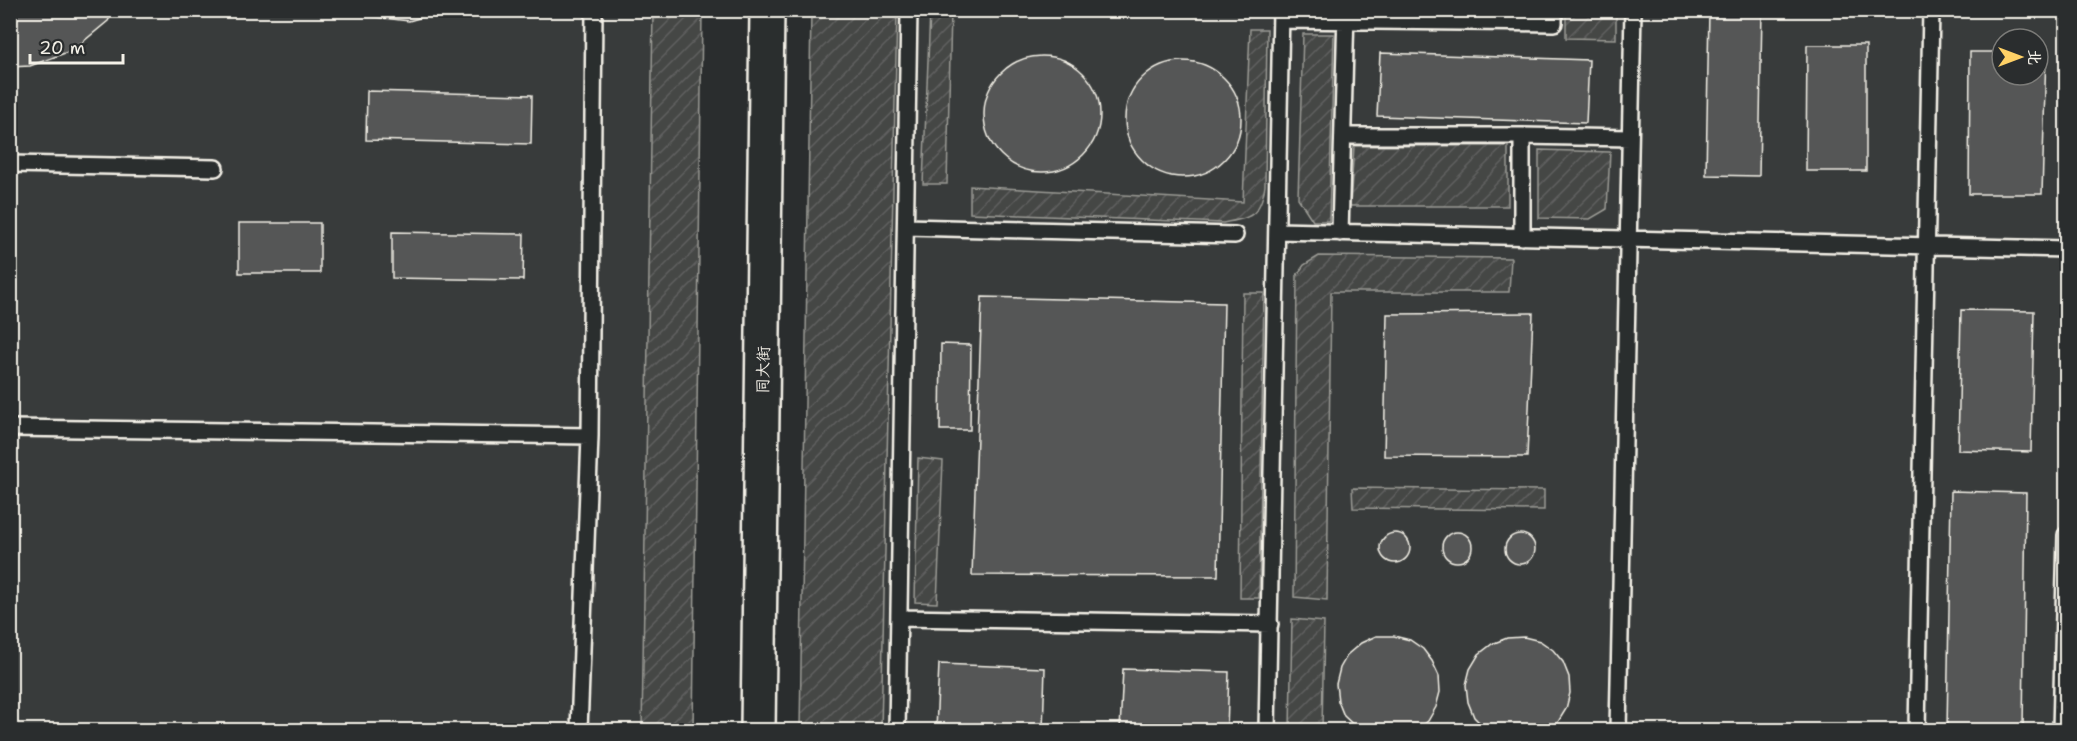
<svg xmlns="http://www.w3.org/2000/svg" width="2077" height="741" viewBox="0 0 2077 741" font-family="'Shantell Sans','LXGW WenKai TC',sans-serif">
<defs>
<pattern id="garden-furrows" width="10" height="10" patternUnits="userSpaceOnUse" patternTransform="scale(1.5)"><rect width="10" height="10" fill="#444645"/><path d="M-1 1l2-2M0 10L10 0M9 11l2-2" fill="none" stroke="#606160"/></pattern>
</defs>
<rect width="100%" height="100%" fill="#2a2d2e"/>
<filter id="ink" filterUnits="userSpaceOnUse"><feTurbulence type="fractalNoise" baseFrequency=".0167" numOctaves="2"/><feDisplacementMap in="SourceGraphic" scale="12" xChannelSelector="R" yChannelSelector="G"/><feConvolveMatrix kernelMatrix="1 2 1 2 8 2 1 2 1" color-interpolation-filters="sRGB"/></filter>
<g filter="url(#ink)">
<!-- built -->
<path fill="#373a3a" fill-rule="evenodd" d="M10,11h648l-9,719h-638z
M869,11h1197v719h-1210zM2002,39h36v36h-36z"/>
<!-- garden -->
<path fill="url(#garden-furrows)" stroke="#9c9c96" stroke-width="1.5" d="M653,11h49l-9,719h-51z
M811,11h86l-16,719h-81z
M930,11h21l-4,173h-24z
M1566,11h50v28l-50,-1z
M1250,29h17l-2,157c-5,30 -14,32 -42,37l-253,-10v-27l273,16z
M1303,34h31l-5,187h-16l-15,-23z
M1354,146h154v60h-158z
M1539,150l71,2 -3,57 -17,10 -51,-1z
M1319,256l192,2 -2,34h-178l-4,308 -33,-3 3,-322 7,-10z
M1243,293h21l-5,305h-19z
M918,458l25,3 -6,142 -22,-1z
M1352,488l192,2v20l-191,-2z
M1292,619l32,3 -2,108h-32z"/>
<!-- building -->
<path fill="#555756" stroke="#f4f1e8" stroke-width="1.5" d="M10,10h104l-6,11 -35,29 -43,16 -20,1z
M360,10h86l-37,11 -34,-4z
M1709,10h53l-3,166 -53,-1z
M1807,45h59v126h-60z
M1970,52h32v23h36v-23h8l-4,142h-73z
M1380,53l209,7 -3,63 -209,-7z
M984 114a58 58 0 1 1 116 0a58 58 0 1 1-116 0Z
M1125 119a58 58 0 1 1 116 0a58 58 0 1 1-116 0Z
M367,91l165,4 -1,49 -165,-4z
M239,223h81v50h-81z
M392,232l132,2 -1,46 -131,-2z
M982,297l242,6 -6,273 -246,-1z
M1961,310l73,1 -3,141 -73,-2z
M1533,313l-6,144 -143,-1 3,-142z
M941,344l30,1 -1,85h-30z
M1951,491l75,2 -3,237h-76z
M1442 547a15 15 0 1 1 30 0a15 15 0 1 1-30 0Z
M1380 548a15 15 0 1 1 30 0a15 15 0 1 1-30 0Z
M1505 549a15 15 0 1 1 30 0a15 15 0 1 1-30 0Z
M1376,636h18l16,4 13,9 9,12 7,15 1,16 -4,15 -8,14 -11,9h-58l-15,-14 -6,-15 -2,-17 4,-16 8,-14 13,-11z
M1524,637l16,4 13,9 10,12 6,15 1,16 -4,16 -8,13 -9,8h-62l-13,-13 -6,-15 -2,-17 4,-16 9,-15 13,-10 15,-6z
M939,664l106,4 -2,62h-107z
M1123,669l106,3 -2,58h-107z"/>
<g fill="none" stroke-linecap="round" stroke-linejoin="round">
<!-- lane casing -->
<g stroke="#f4f1e8" stroke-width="20">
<path id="lane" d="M1281,20l273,3v-13
M1343,136h179l108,2
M1522,136v101
M10,164l205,4
M906,227l329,8
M1277,231l789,18
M1340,233l6,-222
M10,428l580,8
M899,618l371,6
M579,730l11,-294 4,-426
M897,730l12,-720
M1267,730l14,-720
M1618,730l15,-720
M1917,730l14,-720
M2061,730l5,-195"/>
</g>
<!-- secondary casing -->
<g stroke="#f4f1e8" stroke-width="38">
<path id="secondary" d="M758,730l9,-720"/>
</g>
<!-- lane -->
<use href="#lane" stroke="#2a2d2e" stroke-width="15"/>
<!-- secondary -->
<use href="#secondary" stroke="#2a2d2e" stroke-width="33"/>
</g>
</g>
<g text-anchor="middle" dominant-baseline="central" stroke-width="6" stroke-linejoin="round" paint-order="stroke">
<!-- street labels -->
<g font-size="16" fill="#f4f1e8" stroke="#2a2d2e">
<text transform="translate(763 370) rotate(-89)">同大街</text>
</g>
</g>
<!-- margin -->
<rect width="2077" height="741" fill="none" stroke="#2a2d2e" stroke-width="36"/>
<rect x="18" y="18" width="2041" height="705" fill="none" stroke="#f4f1e8" stroke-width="2" filter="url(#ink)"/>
<!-- north arrow -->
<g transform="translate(2020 57) rotate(90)"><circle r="28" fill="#2a2d2e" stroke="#7b7b78" stroke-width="1.5"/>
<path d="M0-4.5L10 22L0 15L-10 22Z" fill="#ffd166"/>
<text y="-9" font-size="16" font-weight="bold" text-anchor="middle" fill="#f4f1e8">北</text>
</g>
<!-- scale -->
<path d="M30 54v9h93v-9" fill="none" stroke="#f4f1e8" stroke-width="3"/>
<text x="39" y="54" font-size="18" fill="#f4f1e8" stroke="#2a2d2e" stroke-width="4.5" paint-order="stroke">20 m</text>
</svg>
